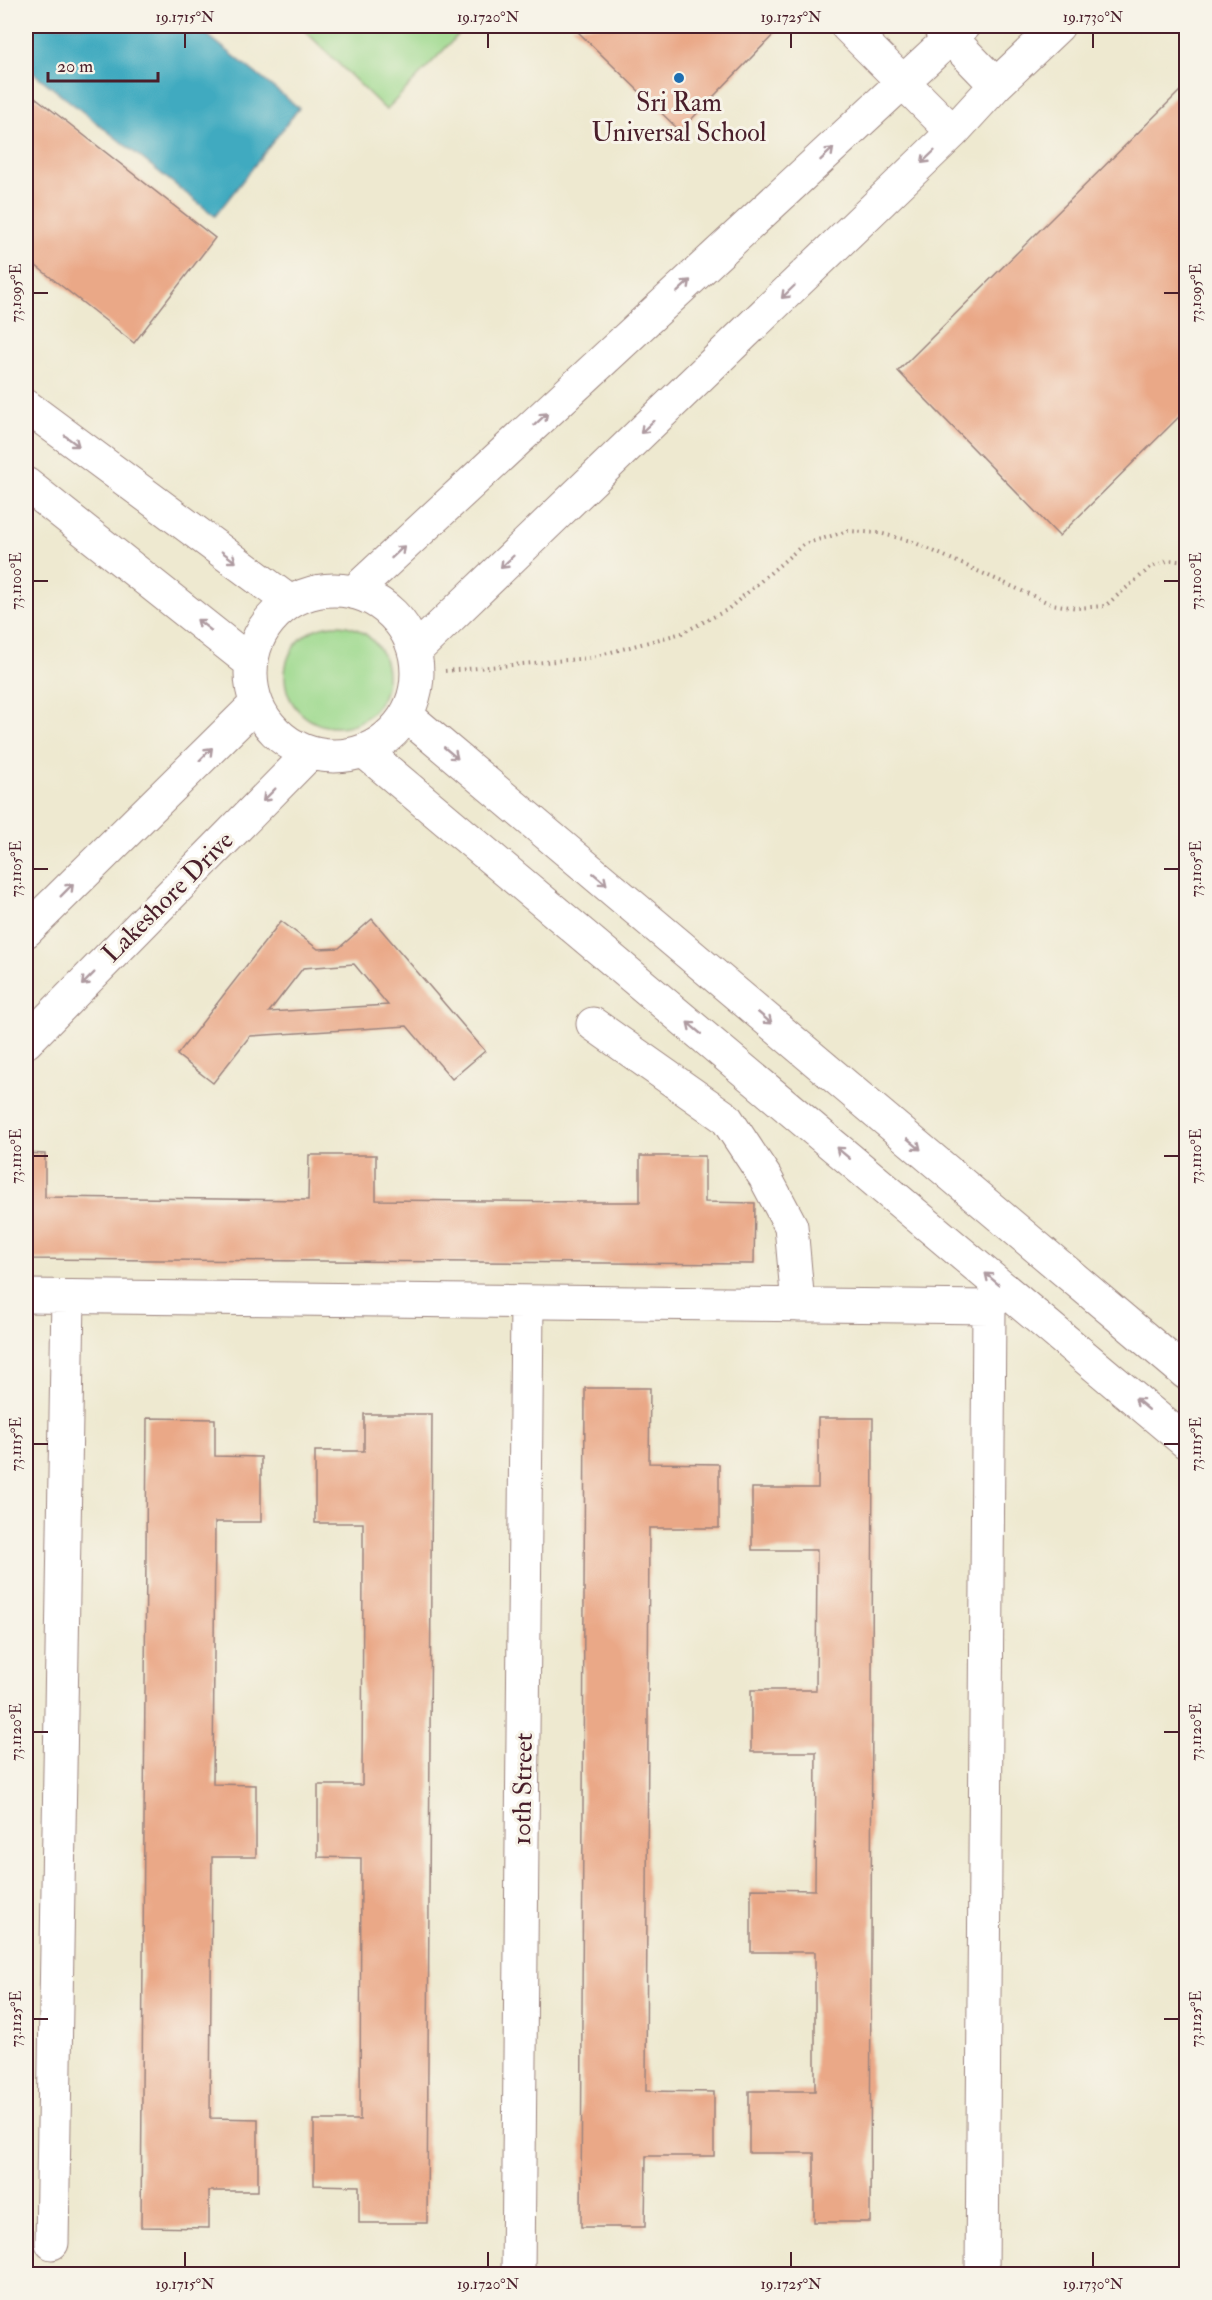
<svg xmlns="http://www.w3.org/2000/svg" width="1212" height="2300" viewBox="0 0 1212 2300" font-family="'IM FELL Double Pica',serif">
<rect width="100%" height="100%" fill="#f7f3e8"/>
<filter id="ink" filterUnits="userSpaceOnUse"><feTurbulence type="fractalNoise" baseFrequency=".0167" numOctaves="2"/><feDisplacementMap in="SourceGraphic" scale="12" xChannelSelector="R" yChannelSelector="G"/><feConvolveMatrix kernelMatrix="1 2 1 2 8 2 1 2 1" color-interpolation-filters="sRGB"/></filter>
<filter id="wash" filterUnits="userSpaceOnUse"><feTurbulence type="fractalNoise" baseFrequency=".008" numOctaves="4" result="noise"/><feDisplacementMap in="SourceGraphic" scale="24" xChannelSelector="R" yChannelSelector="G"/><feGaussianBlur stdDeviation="1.35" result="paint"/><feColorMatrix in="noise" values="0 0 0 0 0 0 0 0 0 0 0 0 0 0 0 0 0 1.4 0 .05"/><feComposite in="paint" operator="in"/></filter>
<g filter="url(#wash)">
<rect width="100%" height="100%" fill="#eee9d0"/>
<!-- green -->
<path fill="#9dd98d" stroke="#747c5c" stroke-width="1.5" d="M300,26h154l7,6 -75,78z
M285 676a51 51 0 1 1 102 0a51 51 0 1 1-102 0Z"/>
<!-- water -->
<path fill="#41aac0" stroke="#466476" stroke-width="1.5" d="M26,26h170l103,82 -84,108 -189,-149z"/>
<g id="blocks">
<!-- building -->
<path fill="#eaa887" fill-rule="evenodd" d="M572,26h210l-102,105z
M1186,85v325l-127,126 -161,-165z
M26,90l189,148 -81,105 -108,-85z
M372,919l113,132 -33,28 -45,-53 -157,10 -37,47 -36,-28 104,-134 37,28 21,-1zM354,964l34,41 -119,7 34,-44z
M26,1153l19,1v43l263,3 1,-45h67v45l215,2h49v-46h65v46l50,1 -1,61 -728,-5z
M585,1388h65l-1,75 70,1v64h-70l-3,563 68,1v64h-68l-1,71h-64z
M364,1414h68l-5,809h-68v-37l-45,-1v-65h46l1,-262 -43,-1v-72h44l1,-225v-37h-48v-72h49z
M147,1418l68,1v37l46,1v65h-46l-2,262 43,1v72h-44l-2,261 48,1v72h-49v37l-68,-1z
M818,1418h55l-3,804h-56v-69h-65v-62h66v-139h-64v-63l64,1 1,-138h-65v-62h65l1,-140h-65v-62h66z"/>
</g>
</g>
<g filter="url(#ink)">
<use href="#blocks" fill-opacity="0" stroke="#9c847e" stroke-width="1.5"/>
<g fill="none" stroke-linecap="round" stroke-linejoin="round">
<!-- minor casing -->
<g stroke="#9c847e" stroke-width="35">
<path id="minor" d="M847,26l106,106
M939,26l57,59
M26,406l264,196
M26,484l224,178
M251 673a83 83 0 1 1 166 0a83 83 0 1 1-166 0Z
M355,591l608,-565
M415,651l538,-519 43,-47 62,-59
M406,715l780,658
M364,751l822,691
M26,931l230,-227
M593,1024l133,94 39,59 26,49 7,79
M26,1042l284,-289
M26,1296l963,11 -7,967
M52,2243l16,-946
M518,2274l9,-971"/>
</g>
<!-- path -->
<path stroke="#9c847e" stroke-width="4" stroke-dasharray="1.5 4.5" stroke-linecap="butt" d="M445,671l144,-13 93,-25 45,-23 77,-66 44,-13 31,2 32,8 140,63 26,4 28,-2 45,-38 19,-8 17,2"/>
<!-- minor -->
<use href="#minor" stroke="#fff" stroke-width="33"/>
</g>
<!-- one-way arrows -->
<defs><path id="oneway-shaft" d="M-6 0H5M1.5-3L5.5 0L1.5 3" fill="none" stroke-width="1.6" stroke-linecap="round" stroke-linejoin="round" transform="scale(1.5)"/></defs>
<g stroke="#ae9aa0">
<use href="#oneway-shaft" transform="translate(827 154) rotate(-43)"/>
<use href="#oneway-shaft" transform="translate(928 157) rotate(136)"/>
<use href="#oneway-shaft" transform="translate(684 286) rotate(-43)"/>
<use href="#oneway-shaft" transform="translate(788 292) rotate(136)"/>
<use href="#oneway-shaft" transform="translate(541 419) rotate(-43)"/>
<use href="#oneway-shaft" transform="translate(647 427) rotate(136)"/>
<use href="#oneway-shaft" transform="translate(72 441) rotate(37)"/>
<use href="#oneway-shaft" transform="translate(398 552) rotate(-43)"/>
<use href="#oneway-shaft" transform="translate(229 557) rotate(37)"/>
<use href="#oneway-shaft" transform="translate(507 562) rotate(136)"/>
<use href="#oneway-shaft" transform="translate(204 625) rotate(-142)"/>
<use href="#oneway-shaft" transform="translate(451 753) rotate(40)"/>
<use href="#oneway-shaft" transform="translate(206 754) rotate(-45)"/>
<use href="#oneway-shaft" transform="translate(269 795) rotate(135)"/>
<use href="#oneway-shaft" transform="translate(600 879) rotate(40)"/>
<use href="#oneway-shaft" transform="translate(67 890) rotate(-45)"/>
<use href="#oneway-shaft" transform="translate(88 979) rotate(135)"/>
<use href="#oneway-shaft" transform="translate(765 1018) rotate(40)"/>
<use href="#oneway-shaft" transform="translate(694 1028) rotate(-140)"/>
<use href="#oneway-shaft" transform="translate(914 1144) rotate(40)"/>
<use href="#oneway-shaft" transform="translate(843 1153) rotate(-140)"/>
<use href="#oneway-shaft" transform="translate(992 1279) rotate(-140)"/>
<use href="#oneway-shaft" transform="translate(1142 1404) rotate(-140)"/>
</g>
</g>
<!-- ticks -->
<path fill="none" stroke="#4a1f2b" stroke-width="2" d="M185,33v15M488,33v15M791,33v15M1093,33v15M33,293h15M1164,293h15M33,581h15M1164,581h15M33,869h15M1164,869h15M33,1156h15M1164,1156h15M33,1444h15M1164,1444h15M33,1732h15M1164,1732h15M33,2019h15M1164,2019h15M185,2252v15M488,2252v15M791,2252v15M1093,2252v15"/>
<!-- markers -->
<circle fill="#1f6fb2" stroke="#f7f3e8" stroke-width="2" cx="679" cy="78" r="6"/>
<g text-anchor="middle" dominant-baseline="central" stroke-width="6" stroke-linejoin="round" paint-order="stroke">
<!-- poi labels -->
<g font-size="26" fill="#4a1f2b" stroke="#f7f3e8">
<text x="679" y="103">Sri Ram<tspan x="679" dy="30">Universal School</tspan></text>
</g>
<!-- street labels -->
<g font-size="26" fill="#4a1f2b" stroke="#f7f3e8">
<text transform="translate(168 897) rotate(-45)">Lakeshore Drive</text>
<text transform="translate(523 1789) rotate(-89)">10th Street</text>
</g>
</g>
<!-- margin -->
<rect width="1212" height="2300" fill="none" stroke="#f7f3e8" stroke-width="66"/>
<!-- scale -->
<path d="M48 72v9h110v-9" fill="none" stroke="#4a1f2b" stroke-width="3"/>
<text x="57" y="72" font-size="18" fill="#4a1f2b" stroke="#f7f3e8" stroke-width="4.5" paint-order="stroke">20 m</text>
<rect x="33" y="33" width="1146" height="2234" fill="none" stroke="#4a1f2b" stroke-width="2"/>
<g font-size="15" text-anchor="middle" fill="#4a1f2b">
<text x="185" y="22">19.1715°N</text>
<text x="488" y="22">19.1720°N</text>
<text x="791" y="22">19.1725°N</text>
<text x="1093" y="22">19.1730°N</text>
<text transform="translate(16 293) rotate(-90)" y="5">73.1095°E</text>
<text transform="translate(1196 293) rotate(-90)" y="5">73.1095°E</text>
<text transform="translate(16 581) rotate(-90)" y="5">73.1100°E</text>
<text transform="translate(1196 581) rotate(-90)" y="5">73.1100°E</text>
<text transform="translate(1196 869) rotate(-90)" y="5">73.1105°E</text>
<text transform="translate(16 869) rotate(-90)" y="5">73.1105°E</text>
<text transform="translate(16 1156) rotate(-90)" y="5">73.1110°E</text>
<text transform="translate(1196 1156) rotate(-90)" y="5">73.1110°E</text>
<text transform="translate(1196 1444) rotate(-90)" y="5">73.1115°E</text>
<text transform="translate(16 1444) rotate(-90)" y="5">73.1115°E</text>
<text transform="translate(1196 1732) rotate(-90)" y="5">73.1120°E</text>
<text transform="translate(16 1732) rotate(-90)" y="5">73.1120°E</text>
<text transform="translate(16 2019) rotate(-90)" y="5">73.1125°E</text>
<text transform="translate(1196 2019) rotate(-90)" y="5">73.1125°E</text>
<text x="185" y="2289">19.1715°N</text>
<text x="488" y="2289">19.1720°N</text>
<text x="791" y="2289">19.1725°N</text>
<text x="1093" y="2289">19.1730°N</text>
</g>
</svg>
